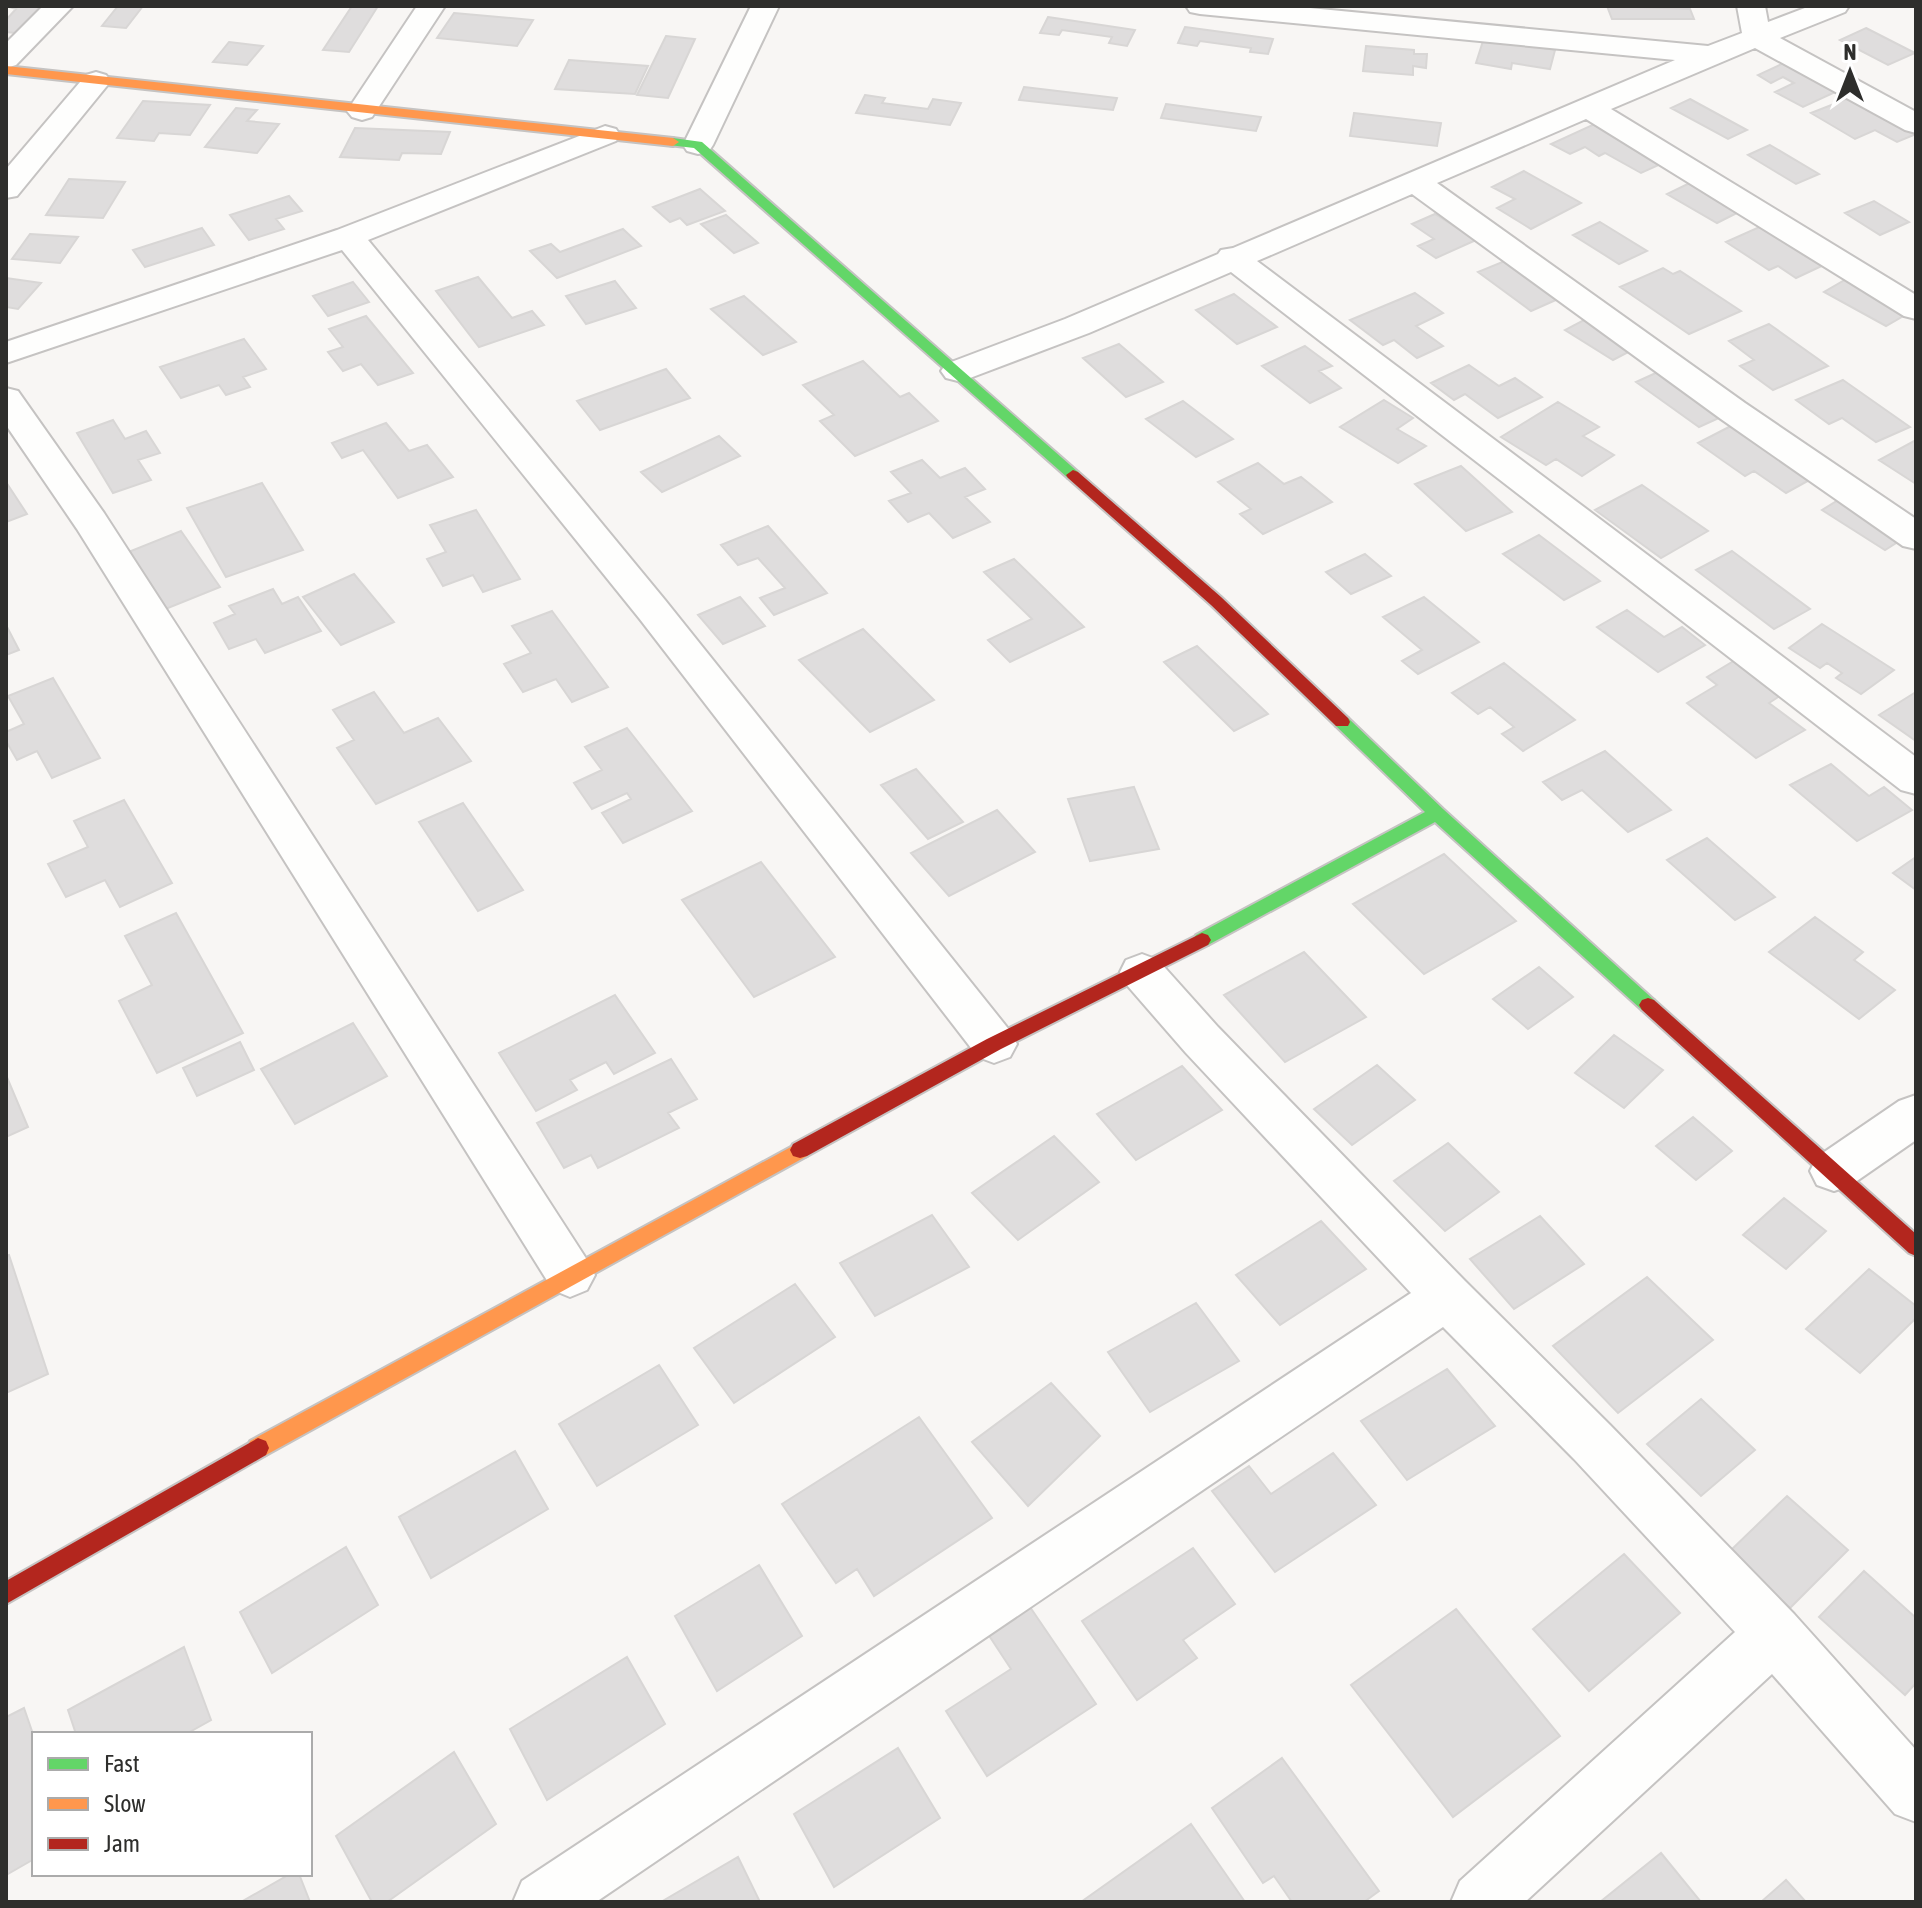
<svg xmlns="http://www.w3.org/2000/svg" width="1922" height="1908" viewBox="0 0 1922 1908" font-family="'Asap Condensed',sans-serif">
<rect width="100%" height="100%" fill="#f8f6f4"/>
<!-- building -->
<path fill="#dfdddd" stroke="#d8d6d5" stroke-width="2" d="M6,6h46l-25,28 -21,-2v-12l10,-11z
M118,6h25l-17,22 -24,-2z
M352,6h26l-29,46 -26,-2z
M1607,6l83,3 4,10h-82z
M454,13l79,7 -16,26 -80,-8z
M1048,17l87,13 -8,16 -18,-3 3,-6 -50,-7 -3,5 -19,-2z
M1185,27l88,12 -5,15 -18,-2 1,-4 -51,-7 -3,5 -19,-3z
M1866,28l49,25 -27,12 -48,-25z
M666,36l29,3 -27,59 -31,-3z
M1484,38l71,12 -5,19 -38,-6 -1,6 -35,-6z
M229,42l34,4 -16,19 -34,-3z
M1366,46l48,4v4h13l-1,14 -13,-2v9l-50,-4z
M569,60l79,6 -13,28 -80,-5z
M1786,62l58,26 -41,19 -28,-15 19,-9 -11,-6 -12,6 -13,-8z
M1024,87l93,11 -4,12 -94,-10z
M865,95l20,3 -3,5 46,6 5,-10 28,4 -11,22 -94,-12z
M1854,96l62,35v3l-19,8 -22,-12 -20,9 -44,-26z
M1690,99l57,31 -19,9 -57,-31z
M143,101l67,4 -20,30 -31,-2 -5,8 -37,-3z
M1166,104l95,13 -5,14 -95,-13z
M236,108l21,2 -10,11 32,3 -22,29 -52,-6z
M1354,113l87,10 -4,23 -87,-10z
M1612,116l69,39 -40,18 -36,-20 -6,3 -14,-9 -15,7 -19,-10z
M355,128l95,4 -9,22 -39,-1 -3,7 -59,-3z
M1770,145l49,29 -23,10 -48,-29z
M1524,171l57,32 -50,26 -34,-21 18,-9 -23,-12z
M69,179l56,3 -22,36 -57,-3z
M1696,180l49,29 -28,14 -50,-29z
M700,189l25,22 -38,14 -7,-7 -10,4 -17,-15z
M289,196l13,15 -26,8 8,10 -35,11 -19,-25z
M1874,201l35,21 -29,13 -35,-22z
M1435,214l41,26 -40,18 -18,-12 16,-7 -22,-15z
M726,215l32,28 -24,10 -33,-29z
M1600,222l47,29 -28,13 -46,-29z
M1766,224l77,32 -47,22 -18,-12 -9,4 -43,-28z
M202,228l12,17 -69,22 -12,-17z
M623,229l18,17 -84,32 -27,-27 21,-7 9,8z
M30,234l48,3 -18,26 -48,-4z
M1522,254l36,45 -27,12 -53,-39z
M1663,268l10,6 7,-3 61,40 -52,23 -69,-47z
M478,277l34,41 20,-7 12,14 -65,22 -43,-56z
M1850,277l62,34 -26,15 -62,-34z
M6,278l35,5 -23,26 -12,-2z
M615,281l21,27 -50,16 -20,-28z
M353,282l16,20 -41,14 -15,-20z
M1415,293l28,20 -27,13 27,20 -26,12 -23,-18 -11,5 -33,-25z
M1234,294l43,33 -40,17 -41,-34z
M744,296l52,46 -33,13 -52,-46z
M1603,310l35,37 -25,13 -48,-30z
M366,316l47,57 -35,12 -17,-21 -18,7 -15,-19 15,-5 -14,-18z
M1769,324l59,42 -55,24 -33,-24 14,-6 -25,-19z
M244,339l22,30 -23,8 7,10 -24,8 -7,-10 -38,13 -21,-31z
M1119,344l44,38 -37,15 -43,-39z
M1305,346l27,20 -13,5 22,17 -31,15 -48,-37z
M863,361l37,36 9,-4 29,28 -83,35 -35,-35 14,-6 -31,-30z
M1469,365l30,21 16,-8 27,19 -44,21 -33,-24 -11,6 -23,-17z
M1669,367l63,45 -33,15 -63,-45z
M666,369l24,29 -90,32 -23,-29z
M1843,380l67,47 -34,15 -34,-24 -13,6 -33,-24z
M1384,400l29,18 -16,11 29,17 -28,17 -58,-36z
M1183,401l50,38 -37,18 -50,-38z
M1558,402l41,25 -16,9 31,19 -32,21 -26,-17 -10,6 -45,-28z
M1756,413l79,53 -49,27 -32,-22 -9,5 -47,-33z
M113,420l12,19 21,-8 14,22 -22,7 13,20 -38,13 -36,-60z
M386,423l23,28 18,-6 26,32 -55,21 -35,-48 -21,8 -10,-15z
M719,436l21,20 -78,36 -21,-20z
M1916,440v44l-37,-24z
M922,460l18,18 25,-10 20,21 -20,8 25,25 -37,16 -24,-25 -21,9 -19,-21 22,-8 -20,-21z
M1258,463l26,21 17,-7 31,25 -69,32 -23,-20 11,-5 -33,-27z
M1461,466l51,46 -46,19 -51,-47z
M6,482l21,32 -21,8z
M262,483l41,67 -77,27 -39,-69z
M1642,485l66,46 -47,27 -66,-48z
M1848,494l64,39 -27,17 -63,-40z
M476,510l44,69 -37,13 -10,-17 -30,11 -16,-27 19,-7 -16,-27z
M768,526l59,67 -53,22 -14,-17 25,-10 -27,-30 -20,7 -17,-20z
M181,531l39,56 -57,23 -37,-57z
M1539,535l61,46 -36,19 -61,-46z
M1732,551l78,58 -36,20 -78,-59z
M1365,554l26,22 -40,18 -25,-22z
M1014,559l70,68 -74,35 -22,-22 44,-21 -48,-47z
M354,574l40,48 -53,23 -38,-48z
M273,589l9,15 16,-7 23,34 -56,22 -9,-14 -27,10 -15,-26 21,-9 -6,-8z
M740,597l25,29 -42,18 -25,-29z
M1424,597l55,45 -61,32 -16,-13 20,-11 -39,-33z
M1627,610l37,27 18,-10 23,18 -47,27 -61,-45z
M552,611l56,76 -36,15 -16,-23 -33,13 -19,-28 27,-11 -19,-27z
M1822,624l72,46 -33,24 -25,-16 6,-5 -15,-10 -7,5 -31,-20z
M6,625l13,25 -13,5z
M863,629l71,71 -64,32 -71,-72z
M1197,646l71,68 -34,17 -70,-69z
M1737,659l46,35 -14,9 36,27 -49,28 -69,-55 30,-18 -10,-8z
M1504,663l71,57 -52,31 -21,-17 12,-7 -24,-20 -12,7 -26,-21z
M53,678l47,80 -48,20 -15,-27 -20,9 -11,-19v-9l18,-8 -16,-28z
M374,692l30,41 34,-15 33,43 -95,43 -39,-56 17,-8 -21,-30z
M1916,692v49l-37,-26z
M627,728l65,83 -69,32 -21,-30 29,-14 -4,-6 -35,16 -18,-26 28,-13 -17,-23z
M1605,751l66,59 -43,22 -46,-42 -20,10 -19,-18z
M1831,764l38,32 15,-9 28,23 -55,31 -67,-56z
M916,769l47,53 -35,17 -47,-54z
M1134,787l25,62 -69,12 -22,-62z
M124,800l48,83 -52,24 -15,-27 -39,17 -18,-33 40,-17 -14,-26z
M463,803l60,87 -45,21 -59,-89z
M997,810l38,42 -86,44 -38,-43z
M1707,838l68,59 -40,23 -68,-60z
M1444,854l72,67 -92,53 -71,-70z
M1916,857v33l-23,-17z
M761,862l74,95 -81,40 -72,-97z
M176,913l67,120 -86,40 -38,-72 33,-16 -27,-49z
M1815,917l48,35 -9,8 41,30 -36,29 -90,-67z
M1304,952l62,65 -81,45 -61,-67z
M1539,967l34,30 -45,32 -35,-30z
M615,995l40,58 -41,21 -8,-12 -36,18 7,10 -41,21 -37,-58z
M353,1023l34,53 -92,48 -34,-55z
M1614,1035l49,35 -39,38 -49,-35z
M240,1042l14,28 -57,26 -14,-28z
M671,1059l26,40 -29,14 11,15 -81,40 -7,-13 -27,13 -27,-45z
M1377,1065l38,35 -63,45 -38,-36z
M1182,1066l40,44 -86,50 -39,-46z
M6,1075l22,52 -22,10z
M1693,1117l39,34 -36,29 -40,-34z
M1054,1136l45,46 -81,58 -46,-47z
M1448,1143l51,49 -54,39 -51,-50z
M1784,1198l42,33 -40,38 -43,-34z
M932,1215l37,52 -94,49 -35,-53z
M1540,1216l44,48 -70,45 -44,-50z
M1321,1221l45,48 -86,56 -44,-50z
M9,1255l39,119 -42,19v-137z
M1869,1269l47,37v12l-56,55 -54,-44z
M1647,1277l66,63 -95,73 -65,-67z
M795,1284l40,53 -101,66 -40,-55z
M1196,1303l43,58 -89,51 -42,-60z
M659,1365l39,60 -101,61 -38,-62z
M1447,1369l48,57 -88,54 -46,-59z
M1051,1383l49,53 -72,70 -56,-64z
M1701,1399l54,51 -54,46 -54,-52z
M919,1417l73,101 -118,78 -17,-27 -21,14 -54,-79z
M515,1451l33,58 -117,69 -32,-61z
M1333,1453l43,52 -101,67 -63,-81 37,-25 22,28z
M1787,1496l61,54 -58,58 -61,-56z
M346,1547l32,58 -106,68 -32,-61z
M1193,1548l42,56 -52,36 14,18 -60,42 -55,-79z
M1624,1554l56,59 -91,78 -56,-62z
M759,1565l43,71 -85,55 -42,-75z
M1864,1571l52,47v65l-11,12 -86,-78z
M1030,1607l66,97 -109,72 -41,-65 65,-42 -23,-35z
M1456,1609l104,127 -107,81 -102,-132z
M184,1647l27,73 -25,14h-110l-8,-24z
M627,1657l38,67 -118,76 -37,-71z
M24,1708l10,29v122l-28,16v-158z
M898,1748l42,70 -106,69 -40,-73z
M454,1752l42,72 -109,78h-15l-36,-66z
M1282,1758l97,133 -15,11h-72l-18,-26 -11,7 -51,-75z
M1191,1824l54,78h-164z
M1661,1853l40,49h-101z
M738,1857l22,45h-99z
M290,1874h9l11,28h-69z
M1786,1880l20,22h-45z"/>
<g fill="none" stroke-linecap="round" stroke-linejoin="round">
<!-- street casing -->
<g stroke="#c5c3c2" stroke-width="4">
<path id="street" d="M43,6h30l-57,59 -10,3v-25z
M417,6h28l-73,111 -10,3 -10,-3 -5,-6z
M751,6h28l-66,139 -4,6 -11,3 -11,-3 -4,-6z
M1186,6h103l419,40 34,-13 -5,-27h28l3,16 42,-16h39l-4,6 -65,26 136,74v21l-11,-3 -150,-82 -144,61 305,186v24l-12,-3 -318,-197 -149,64 308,220 171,116v30l-13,-3 -182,-127 -309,-225 -155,67 659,496v37l-15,-4 -670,-518 -142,61 -119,45 -12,3 -12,-3 -5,-7 5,-7 119,-45 153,-65 3,-4 12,-2 442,-188 -475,-46 -10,-2z
M96,72l10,3 5,6 -5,6 -89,109 -11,2v-29l80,-94z
M605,126l11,3 4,6 -4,6 -248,99 297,360 345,431 7,13 -7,13 -16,6 -16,-6 -339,-439 -297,-368 -336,113v-21l331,-112z
M6,388l12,3 86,122 483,747 8,15 -8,15 -17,7 -17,-7 -476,-761 -71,-104z
M1142,954l16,6 60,67 247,254 145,144 184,189 122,136v72l-21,-8 -123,-140 -247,228h-74l9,-21 275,-249 -161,-173 -131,-132 -847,575h-83l9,-21 889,-588 -225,-240 -60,-69 -6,-12 6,-12z
M1916,1095v45l-65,45 -17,6 -17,-6 -7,-14 7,-14 82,-56z"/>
</g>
<!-- fast casing -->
<g stroke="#c5c3c2" stroke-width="4">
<path id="fast" d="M673,138l29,4 376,330v6h-10l-374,-330 -25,-3 -2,-3z
M1342,716l6,2 95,91 211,191 3,5 -3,5h-12l-207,-188 -227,123h-12l-3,-5 3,-5 229,-123 -89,-86 -2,-4 2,-4z"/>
</g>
<!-- slow casing -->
<g stroke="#c5c3c2" stroke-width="4">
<path id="slow" d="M6,66l667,72 6,4 -6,4 -667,-72z
M800,1142l7,2 3,6 -3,6 -541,299 -8,3 -8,-3 -3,-7 3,-7z"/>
</g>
<!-- jam casing -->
<g stroke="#c5c3c2" stroke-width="4">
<path id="jam" d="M1073,470l5,2 143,125 127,121 2,4 -2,4h-12l-125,-121 -143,-127 -2,-3z
M1202,933l6,2 3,5 -3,5 -207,104 -194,107 -7,2 -7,-2 -3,-6 3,-6 194,-105z
M1648,998l6,2 262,234v22l-7,-3 -267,-243 -3,-5 3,-5z
M258,1438l8,3 3,7 -3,7 -260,149v-23z"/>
</g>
<!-- street -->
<use href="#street" fill="#fefefd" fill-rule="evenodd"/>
<!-- fast -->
<use href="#fast" fill="#63d668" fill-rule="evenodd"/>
<!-- slow -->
<use href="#slow" fill="#ff974d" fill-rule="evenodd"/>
<!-- jam -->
<use href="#jam" fill="#b3261e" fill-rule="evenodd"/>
</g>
<!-- border -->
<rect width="1922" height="1908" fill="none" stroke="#2e2e2c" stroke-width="16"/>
<!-- legend -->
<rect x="32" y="1732" width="280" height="144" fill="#ffffff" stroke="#ababab" stroke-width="2"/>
<rect x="48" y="1758" width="40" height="12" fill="#63d668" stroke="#ababab" stroke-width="2"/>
<text x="104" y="1772" font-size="24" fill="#2e2e2c">Fast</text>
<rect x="48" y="1798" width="40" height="12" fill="#ff974d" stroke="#ababab" stroke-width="2"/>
<text x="104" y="1812" font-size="24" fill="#2e2e2c">Slow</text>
<rect x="48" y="1838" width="40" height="12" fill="#b3261e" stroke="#ababab" stroke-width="2"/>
<text x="104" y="1852" font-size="24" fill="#2e2e2c">Jam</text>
<!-- north arrow -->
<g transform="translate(1850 72)" stroke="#ffffff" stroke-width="6" paint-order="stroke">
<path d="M0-6L14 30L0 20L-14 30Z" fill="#2e2e2c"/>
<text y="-12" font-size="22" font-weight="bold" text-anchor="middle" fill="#2e2e2c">N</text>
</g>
</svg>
